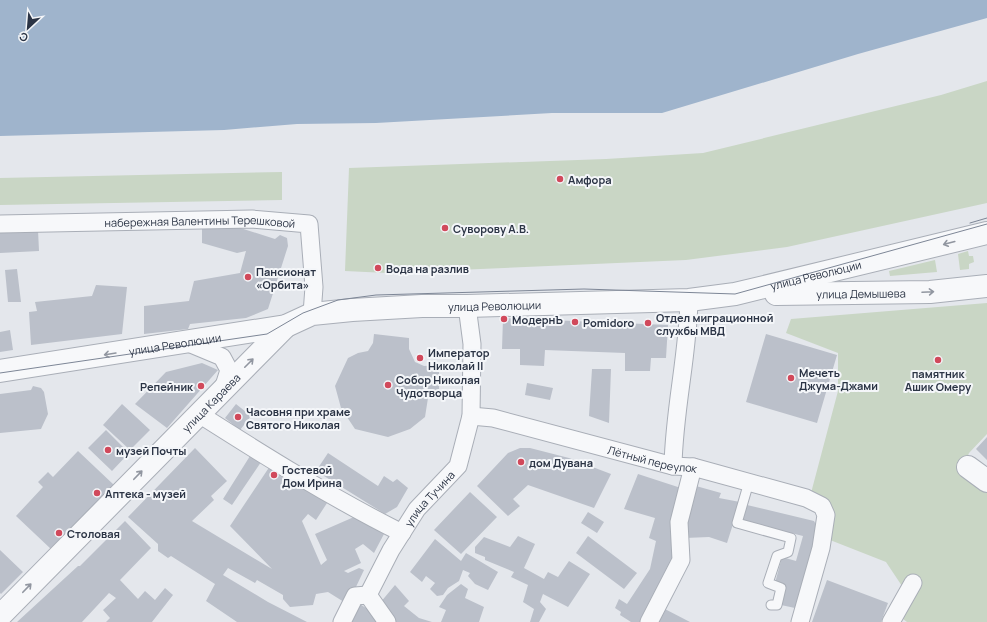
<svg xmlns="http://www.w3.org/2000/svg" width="987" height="622" viewBox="0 0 987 622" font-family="Manrope,sans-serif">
<rect width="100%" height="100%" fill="#e4e7ec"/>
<!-- green -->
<path fill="#c9d6c5" d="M987,81v122l-200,44 -101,13 -299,13 -42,-2 4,-103 257,-9 97,-6 238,-58z
M282,172v28l-282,5v-27z
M968,251l1,5h4l1,6 -5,2v5l-9,1 -2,-16z
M935,260l2,12 -47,4 -1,-5z
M987,303v131l-18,19 -6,14 24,18v137h-80l-13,-10 12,-20 -20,-30 -56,-22 -19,-47 27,-102v-38l-52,-20 5,-14z"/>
<!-- water -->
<path fill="#9fb4cc" d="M0,0h987v18l-129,36 -196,59h-110l-176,10 -79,1 -73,6 -224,6z"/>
<!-- building -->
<path fill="#bbc0ca" d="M234,226l41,13 5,-4 7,3 1,8 -20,63 -22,9 -56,6 -2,5 -44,5v-28l45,-5 5,-20 46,-8 6,-22 -9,2 -35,-10v-16z
M38,230l1,21 -39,2v-22z
M17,269l4,33h-13l-3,-32z
M96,285l31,2 -5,47 -91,11 -2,-33 8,-1 -2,-9 57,-6z
M503,318l165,7 -2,33h-15l-1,13h-25v-18l-80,-3 -1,16 -24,-1v-16h-18z
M10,330l3,20 -13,2v-20z
M374,334l35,4v11l6,13 9,4 15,-1v33h-11l-3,19 -15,12 -22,8 -33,-8 -14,-21 -6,-22 13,-28 10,-5 10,-2 5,-8z
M766,334l71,21 -20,68 -71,-21z
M202,363l16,7 -51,58 -32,-24 31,-32z
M592,369h19l-2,54 -20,-7z
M527,383l26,5 -3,12 -25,-5z
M33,386l8,2 3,4 4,22 -7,15 -41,4v-39l31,-4z
M122,404l28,26 -20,20 -27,-25z
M236,404l15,12 -11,14 -15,-12z
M106,430l23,23 -17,18 -24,-23z
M987,437v23l-11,-11z
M195,448l32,33 -16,15 3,4 -22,21 80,48 -42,-43 40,-60 57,37 -11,17 -8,-6 -6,7 19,44 6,-5 -12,-26 39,-17 30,17 -10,19 -11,-9 -8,5 6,14 -17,8 4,2 11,-5 5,2 -9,19 -11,13 -16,-10 -12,2 -3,11 -23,2 -7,-8v-4l-26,-15 -2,3 -27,-15 -5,7 45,27 39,20h-70l-31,-21 9,-17 -44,-28 -3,2 -10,-7v-7l-30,-27z
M520,448h10l39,10 42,16 -17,34 -66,-23 -15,14 7,7 -12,10 -31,-30 31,-33z
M78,451l36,34 -62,65 -36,-34 27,-29 -5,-5 10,-10 5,5z
M328,453l50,33 6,-10 9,6 4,-3 11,9 -11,19 -12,7 -69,-43z
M250,456l11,6 -29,43 -9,-6z
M638,474l46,15 -8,66 -35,67h-10l-11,-7 1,-3 -6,-4 4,-9 8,5 23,-35 6,-28 -7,-3 6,-20 -31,-9z
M696,486l25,7 -2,5 21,4 -13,41 -18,-6 -24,1 -1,-13z
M470,492l27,25 -36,37 -27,-24z
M747,505l67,16 6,11 -25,76 -14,-3 5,-18 -11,-4 7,-26 14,4 7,-25 -60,-15z
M588,512l16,10 -7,11 -16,-10z
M125,521l26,27 -31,32 18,19 7,-8 10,9 10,-12 8,7 -21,27h-46l4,-4 -7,-8 13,-12 -7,-5 -27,29h-65l61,-56h2z
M518,536l17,8 -11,24 20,11 4,-7 10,5 11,-16 21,13 -22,33 -25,-13 -3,8 6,7 -7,13h-9l4,-13 -11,-7 5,-17 -17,-8 3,-5 -29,-12v-3l-10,-4v-6l9,-10 26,10z
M588,536l49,37 -13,16 -48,-36z
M435,539l26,22 5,-8 32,19 -10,18 -13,-6 -7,-8 2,-3 -7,-3 -4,11 -11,7 -5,7 -6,1 -7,-7 5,-6 -9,-7 -4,6 -12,-10z
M0,550l23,22 -22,22 -1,-1z
M827,580l61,23 -7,19h-69z
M461,584l7,5 -3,9 19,9 -5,15h-38l5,-12 -7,-3 8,-12z
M395,585l14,16 -5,5 15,12 13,4h-37l-15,-19z
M360,604l26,18h-34z
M661,607l29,15h-37z"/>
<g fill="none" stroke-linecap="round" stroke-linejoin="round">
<!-- service casing -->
<g stroke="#a9aeb7" stroke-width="11">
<path id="service" d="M749,482l-12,41 54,15 -3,14 -11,4 -9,27 13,5 -4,17h-6"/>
</g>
<!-- minor casing -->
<g stroke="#a9aeb7" stroke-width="19">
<g id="minor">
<path id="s1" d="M0,224l252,-5 57,5 5,63 -2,27"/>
<path d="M186,342l36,15 7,13 -6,19"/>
<path d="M199,414c66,42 133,84 203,119"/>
<path id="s2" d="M471,416l22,2 180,48 20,1 113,31 16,8 4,9 -5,33 -21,74"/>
<path d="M673,466c1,-56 15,-111 16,-166"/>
<path id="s3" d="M368,595l23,-45 26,-41 41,-43 13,-50 1,-72 -5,-38"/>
<path d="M368,595l19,27"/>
<path d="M342,622l13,-26 13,-1"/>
<path d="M649,622l32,-62 -2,-38 14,-55"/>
<path d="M891,622l22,-39"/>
</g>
</g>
<!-- tertiary casing -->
<g stroke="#a9aeb7" stroke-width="24">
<g id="tertiary">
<path id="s4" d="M776,294l154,-2 57,-6"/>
<path id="s5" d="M0,371l286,-45 26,-12 40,-4 70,-4h45l222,-6 46,-6 252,-61"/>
<path d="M968,467l19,14"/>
<path id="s6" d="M0,616l286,-290"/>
</g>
</g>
<!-- service -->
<use href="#service" stroke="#f7f8fa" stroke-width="9"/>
<!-- minor -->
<use href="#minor" stroke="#f7f8fa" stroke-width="17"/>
<!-- tertiary -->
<use href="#tertiary" stroke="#f7f8fa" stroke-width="22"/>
<!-- tram -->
<path stroke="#7d8696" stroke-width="1" d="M970,223l17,-5
M0,373l267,-39 36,-21 35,-13 38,-5 208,-6 151,5 252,-70"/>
</g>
<!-- one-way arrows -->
<defs><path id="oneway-shaft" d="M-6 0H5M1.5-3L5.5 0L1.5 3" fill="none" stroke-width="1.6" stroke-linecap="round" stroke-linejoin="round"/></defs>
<g stroke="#9196a0">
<use href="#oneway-shaft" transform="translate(949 243) rotate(165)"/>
<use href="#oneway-shaft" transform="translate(928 292) rotate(-3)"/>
<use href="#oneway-shaft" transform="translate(110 354) rotate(171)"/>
<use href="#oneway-shaft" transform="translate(249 363) rotate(-45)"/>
<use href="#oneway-shaft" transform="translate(138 475) rotate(-46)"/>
<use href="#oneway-shaft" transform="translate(27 588) rotate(-46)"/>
</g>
<!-- markers -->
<g fill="#d1495b" stroke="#f4f6f9" stroke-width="1.5">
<circle cx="560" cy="179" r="4"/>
<circle cx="445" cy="228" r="4"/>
<circle cx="378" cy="268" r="4"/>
<circle cx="248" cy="277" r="4"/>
<circle cx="504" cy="319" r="4"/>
<circle cx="575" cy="322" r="4"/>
<circle cx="648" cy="323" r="4"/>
<circle cx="420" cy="358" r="4"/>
<circle cx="938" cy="360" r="4"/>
<circle cx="791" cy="378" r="4"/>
<circle cx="388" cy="385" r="4"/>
<circle cx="201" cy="386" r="4"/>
<circle cx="238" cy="417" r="4"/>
<circle cx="108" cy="450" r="4"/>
<circle cx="521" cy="462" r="4"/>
<circle cx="274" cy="475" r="4"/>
<circle cx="97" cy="493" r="4"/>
<circle cx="59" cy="533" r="4"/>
</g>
<g text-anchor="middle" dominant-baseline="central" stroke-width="4" stroke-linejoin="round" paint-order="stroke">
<!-- poi labels -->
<g font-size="11" font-weight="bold" fill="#2b3445" stroke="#f4f6f9" text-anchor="start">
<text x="568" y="179">Амфора</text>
<text x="453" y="228">Суворову А.В.</text>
<text x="386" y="268">Вода на разлив</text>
<text x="256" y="271">Пансионат<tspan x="256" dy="13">«Орбита»</tspan></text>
<text x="656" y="317">Отдел миграционной<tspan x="656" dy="13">службы МВД</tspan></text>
<text x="512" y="319">МодернЪ</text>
<text x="583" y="322">Pomidoro</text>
<text x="428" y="352">Император<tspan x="428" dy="13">Николай II</tspan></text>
<text x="799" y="372">Мечеть<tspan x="799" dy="13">Джума-Джами</tspan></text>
<text x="938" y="373" text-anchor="middle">памятник<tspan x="938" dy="13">Ашик Омеру</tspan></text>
<text x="396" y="379">Собор Николая<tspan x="396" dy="13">Чудотворца</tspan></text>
<text x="193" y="386" text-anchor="end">Репейник</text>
<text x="246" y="411">Часовня при храме<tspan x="246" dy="13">Святого Николая</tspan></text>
<text x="116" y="450">музей Почты</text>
<text x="529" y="462">дом Дувана</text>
<text x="282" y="469">Гостевой<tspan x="282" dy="13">Дом Ирина</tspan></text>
<text x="105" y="493">Аптека - музей</text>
<text x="67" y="533">Столовая</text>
</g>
<!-- street labels -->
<g font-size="11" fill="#2b3445" stroke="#f4f6f9">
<text stroke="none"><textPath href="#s1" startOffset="200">набережная Валентины Терешковой</textPath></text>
<text stroke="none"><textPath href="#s5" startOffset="825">улица Революции</textPath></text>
<text stroke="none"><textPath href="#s4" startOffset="85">улица Демышева</textPath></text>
<text stroke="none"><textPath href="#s5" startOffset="501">улица Революции</textPath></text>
<text stroke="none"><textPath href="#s5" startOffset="177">улица Революции</textPath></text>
<text stroke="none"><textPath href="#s6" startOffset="300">улица Караева</textPath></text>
<text stroke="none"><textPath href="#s2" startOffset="187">Лётный переулок</textPath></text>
<text stroke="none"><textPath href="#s3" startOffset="115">улица Тучина</textPath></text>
</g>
</g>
<!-- north arrow -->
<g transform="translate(28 28) rotate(206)" stroke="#f4f6f9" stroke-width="3" paint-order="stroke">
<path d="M0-3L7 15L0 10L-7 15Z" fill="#2b3445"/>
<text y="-6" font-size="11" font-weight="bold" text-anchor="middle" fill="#2b3445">С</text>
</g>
</svg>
